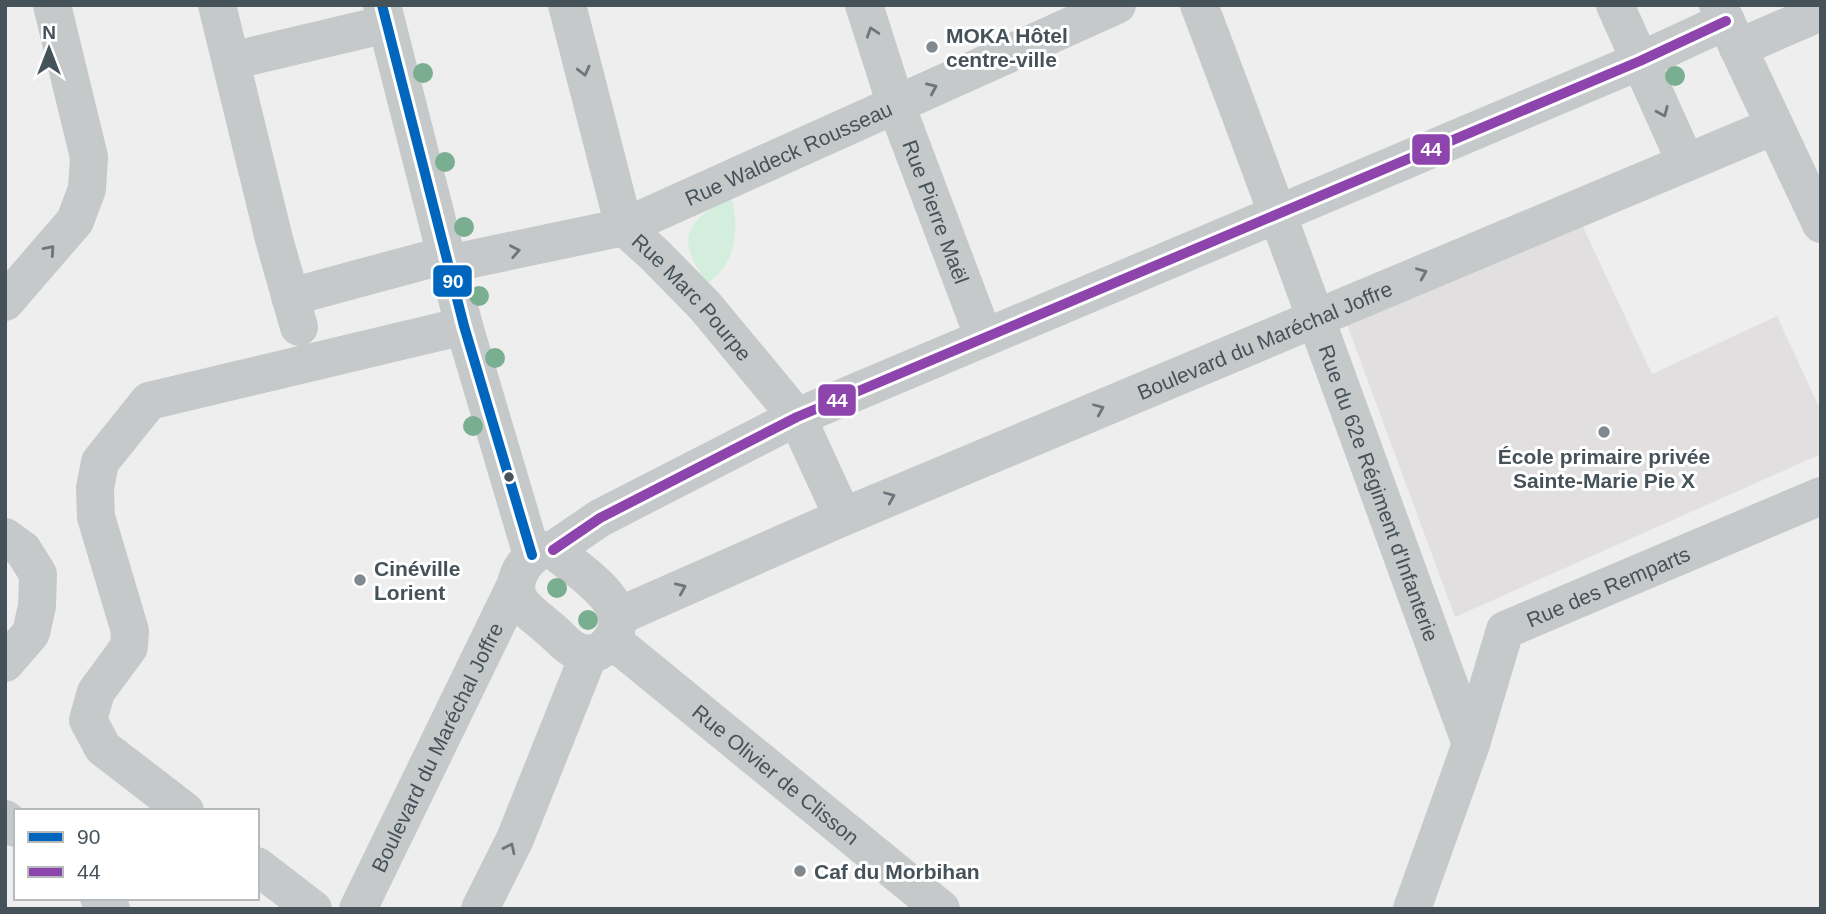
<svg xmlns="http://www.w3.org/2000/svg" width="1826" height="914" viewBox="0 0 1826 914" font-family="Helvetica,sans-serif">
<rect width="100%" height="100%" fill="#efeeee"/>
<!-- education -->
<path fill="#e1dfe0" d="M1576,212l76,162 125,-58 44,95v43l-366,163 -110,-298z"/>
<!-- green -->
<path fill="#d3eedc" d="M731,197c9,31 5,67 -23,86 -34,-44 -23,-62 23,-86z"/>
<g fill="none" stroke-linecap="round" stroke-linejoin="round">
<!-- minor -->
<g stroke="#c6c9ca" stroke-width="38">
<path d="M217,5l57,234 25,88"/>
<path d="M382,5l82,321 68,229"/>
<path id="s1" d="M567,5l57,222 30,27 51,52 92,111 46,100"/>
<path id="s2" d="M864,5l32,100 88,233"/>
<path id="s3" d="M1199,5c94,245 181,493 272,739"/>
<path d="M1615,5l71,158"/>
<path d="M1718,5l103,219"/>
<path d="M1738,48l83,-36"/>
<path d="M231,61l156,-37"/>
<path id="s4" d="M448,264l176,-37 493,-222"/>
<path d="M290,297l156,-42"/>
<path d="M5,302l70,-81 12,-32 2,-32 -37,-152"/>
<path d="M5,537l18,13 15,24 -1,32 -6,27 -26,30"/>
<path d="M541,550h12c28,23 91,59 52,97 -8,8 -21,8 -30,3 -9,-4 -17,-15 -25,-21 -9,-9 -25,-18 -31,-30 -9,-19 6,-40 22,-49z"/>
<path d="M553,550l47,-32 197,-101 843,-356 86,-40"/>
<path id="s5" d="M619,616l224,-99 931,-391"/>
<path id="s6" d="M612,640l329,269"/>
<path d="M185,811l-82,-63 -15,-28 8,-28 33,-45 1,-16 -34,-114 -1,-29 5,-26 49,-61 315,-75"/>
<path d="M5,819l11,9"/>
<path d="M257,866l56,43"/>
<path d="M99,898l12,11"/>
<path id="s7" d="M358,909l158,-325"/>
<path d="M480,909l35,-70 74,-185"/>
<path id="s8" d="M1412,909l59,-165 34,-114 316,-134"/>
</g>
<!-- bus-1 casing -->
<g stroke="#fff" stroke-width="16">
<path id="bus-1" d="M382,5l82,321 68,229"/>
</g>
<!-- bus-2 casing -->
<g stroke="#fff" stroke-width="16">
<path id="bus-2" d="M553,550l47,-32 197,-101 843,-356 86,-40"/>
</g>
<!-- bus-1 -->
<use href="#bus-1" stroke="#0065bd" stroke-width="10"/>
<!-- bus-2 -->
<use href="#bus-2" stroke="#8e44ad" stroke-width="10"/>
</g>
<!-- trees -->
<g fill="#79ae91">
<circle cx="423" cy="73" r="10"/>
<circle cx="1675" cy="76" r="10"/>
<circle cx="445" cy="162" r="10"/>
<circle cx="464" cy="227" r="10"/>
<circle cx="479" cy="296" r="10"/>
<circle cx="495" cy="358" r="10"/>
<circle cx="473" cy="426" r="10"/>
<circle cx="557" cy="588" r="10"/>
<circle cx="588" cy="620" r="10"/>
</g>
<!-- one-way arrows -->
<defs><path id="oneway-chevron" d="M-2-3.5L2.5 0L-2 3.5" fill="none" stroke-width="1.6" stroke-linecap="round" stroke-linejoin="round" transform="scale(1.75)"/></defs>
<g stroke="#6c767c">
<use href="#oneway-chevron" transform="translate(872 32) rotate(-108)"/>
<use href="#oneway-chevron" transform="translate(584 71) rotate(76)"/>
<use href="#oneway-chevron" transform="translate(932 88) rotate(-24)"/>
<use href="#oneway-chevron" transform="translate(1663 112) rotate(66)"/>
<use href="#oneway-chevron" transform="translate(50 250) rotate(-49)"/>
<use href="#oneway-chevron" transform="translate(515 251) rotate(-11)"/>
<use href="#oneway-chevron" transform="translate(1422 273) rotate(-23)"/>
<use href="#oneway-chevron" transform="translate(1099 409) rotate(-23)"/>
<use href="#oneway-chevron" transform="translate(890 497) rotate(-23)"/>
<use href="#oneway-chevron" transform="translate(681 588) rotate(-24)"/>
<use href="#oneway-chevron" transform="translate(510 848) rotate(-64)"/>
</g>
<!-- markers -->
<g fill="#81898e" stroke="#fff" stroke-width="2.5">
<circle cx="932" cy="47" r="7"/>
<circle cx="1604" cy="432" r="7"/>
<circle cx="360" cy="580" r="7"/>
<circle cx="800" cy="871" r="7"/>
</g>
<circle fill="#46525a" stroke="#fff" stroke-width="2.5" cx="509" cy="477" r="6"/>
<g text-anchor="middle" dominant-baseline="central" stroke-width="6" stroke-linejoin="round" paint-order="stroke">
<!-- poi labels -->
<g font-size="21" font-weight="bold" fill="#46525a" stroke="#fff" text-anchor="start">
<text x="946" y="35">MOKA Hôtel<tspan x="946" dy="24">centre-ville</tspan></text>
<text x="1604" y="456" text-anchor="middle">École primaire privée<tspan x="1604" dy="24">Sainte-Marie Pie X</tspan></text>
<text x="374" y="568">Cinéville<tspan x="374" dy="24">Lorient</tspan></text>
<text x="814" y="871">Caf du Morbihan</text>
</g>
<!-- street labels -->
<g font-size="21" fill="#46525a" stroke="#fff">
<text stroke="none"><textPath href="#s4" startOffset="360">Rue Waldeck Rousseau</textPath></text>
<text stroke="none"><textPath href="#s2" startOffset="219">Rue Pierre Maël</textPath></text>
<text stroke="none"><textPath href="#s1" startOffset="327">Rue Marc Pourpe</textPath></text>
<text stroke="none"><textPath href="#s5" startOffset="702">Boulevard du Maréchal Joffre</textPath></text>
<text stroke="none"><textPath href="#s3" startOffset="520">Rue du 62e Régiment d'Infanterie</textPath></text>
<text stroke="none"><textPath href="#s8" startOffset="406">Rue des Remparts</textPath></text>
<text stroke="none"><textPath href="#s7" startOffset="180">Boulevard du Maréchal Joffre</textPath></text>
<text stroke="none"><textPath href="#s6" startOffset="212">Rue Olivier de Clisson</textPath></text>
</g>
</g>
<g stroke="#fff" stroke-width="2.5">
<rect x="1411" y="133" width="40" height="33" rx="7" fill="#8e44ad"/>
<rect x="432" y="264" width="41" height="34" rx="7" fill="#0065bd"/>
<rect x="817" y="383" width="40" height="34" rx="7" fill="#8e44ad"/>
</g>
<g font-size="19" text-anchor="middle" font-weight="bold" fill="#fff">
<text x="1431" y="156">44</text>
<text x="453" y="288">90</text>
<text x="837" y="407">44</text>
</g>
<!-- border -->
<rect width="1826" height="914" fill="none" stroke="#46525a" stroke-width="14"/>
<!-- legend -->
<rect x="14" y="809" width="245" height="91" fill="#ffffff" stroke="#b5babd" stroke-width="2"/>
<rect x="28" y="832" width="35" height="10" fill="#0065bd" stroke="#b5babd" stroke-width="2"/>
<text x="77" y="844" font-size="21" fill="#46525a">90</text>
<rect x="28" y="867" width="35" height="10" fill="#8e44ad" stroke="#b5babd" stroke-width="2"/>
<text x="77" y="879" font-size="21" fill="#46525a">44</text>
<!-- north arrow -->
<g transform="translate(49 49)" stroke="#ffffff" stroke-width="5" paint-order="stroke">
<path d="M0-5L12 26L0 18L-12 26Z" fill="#46525a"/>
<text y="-10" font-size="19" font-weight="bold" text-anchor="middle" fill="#46525a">N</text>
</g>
</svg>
